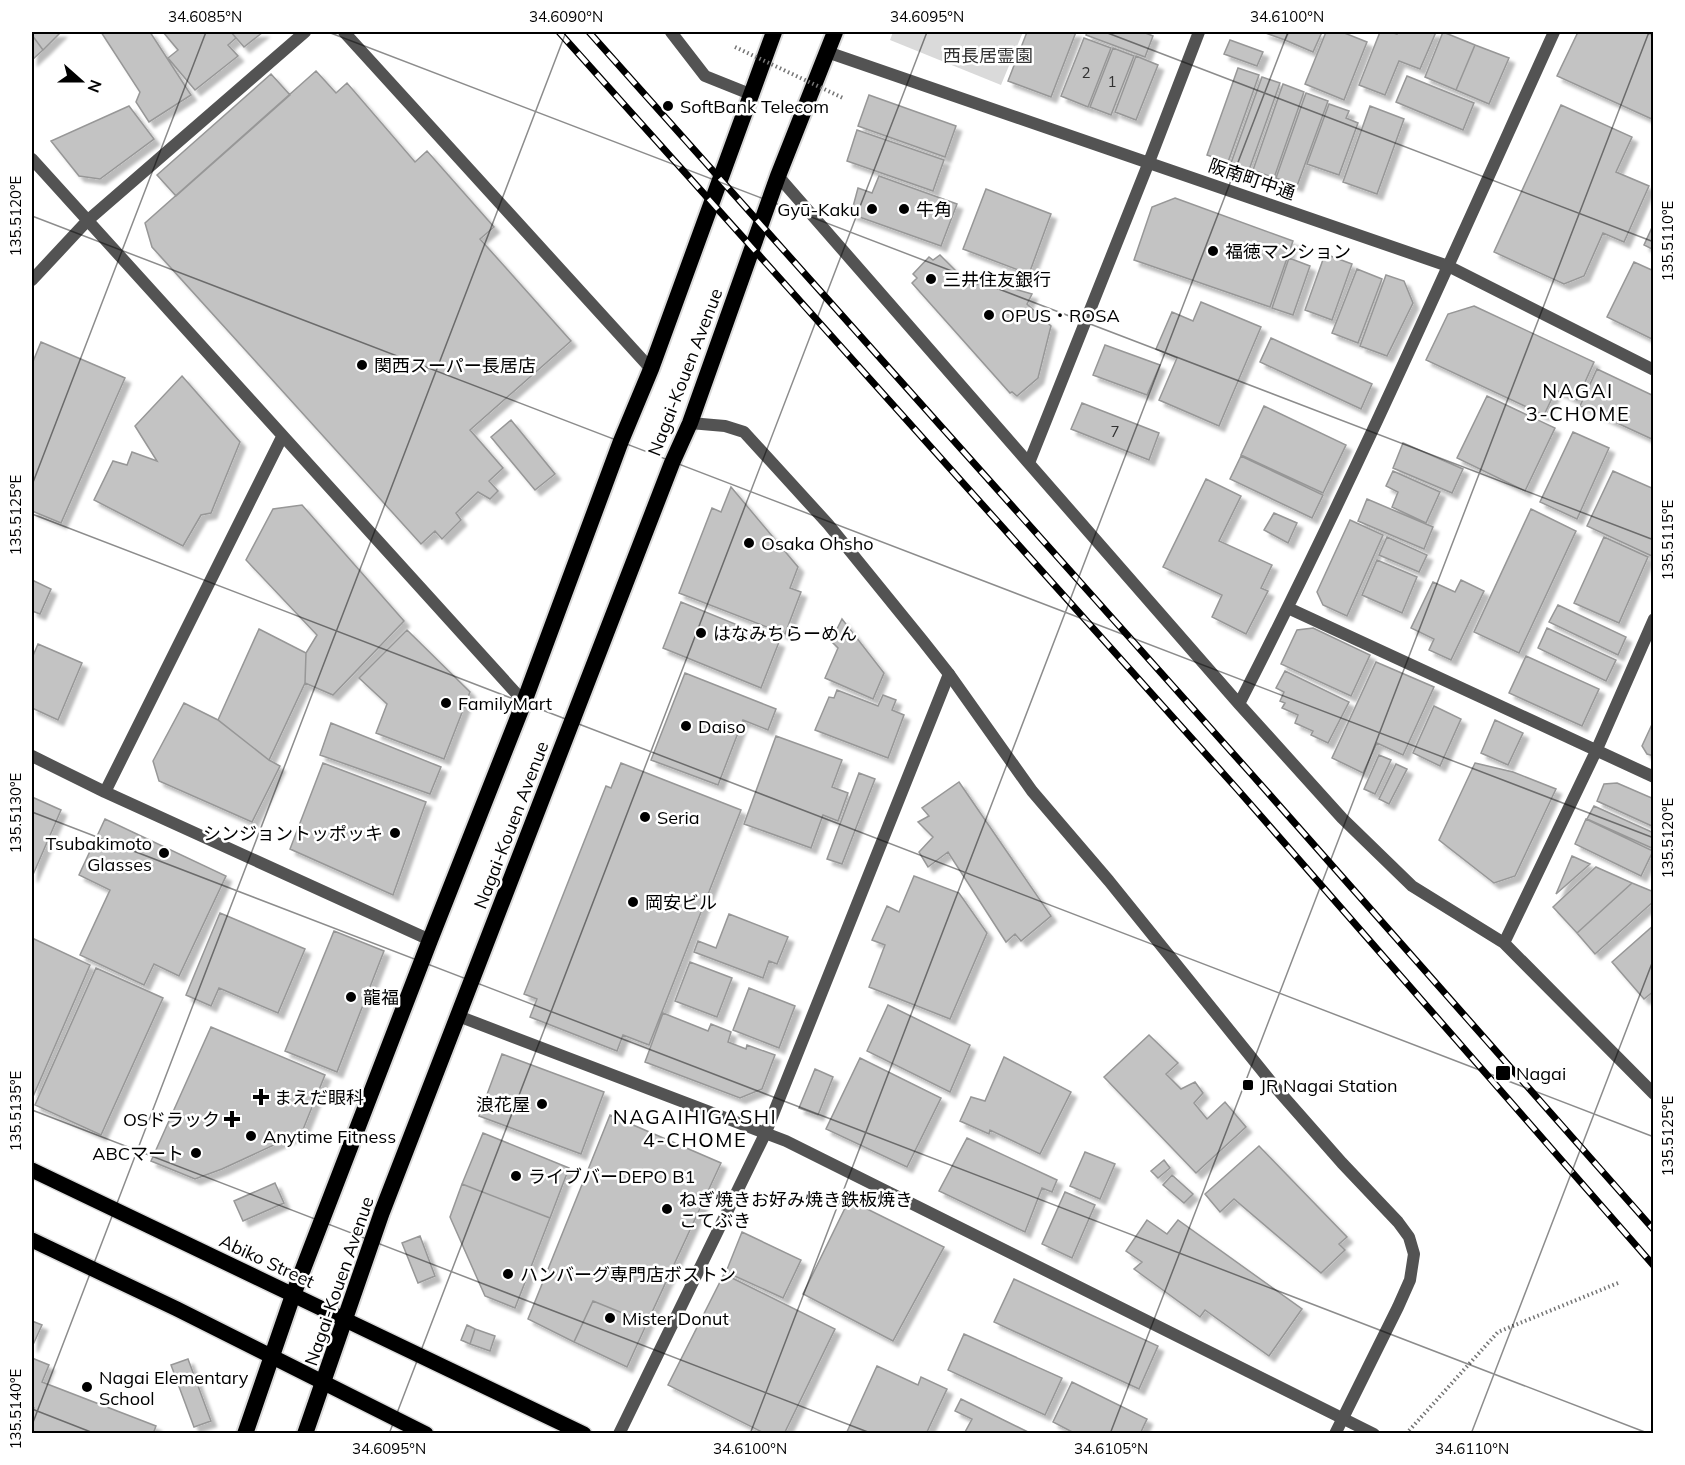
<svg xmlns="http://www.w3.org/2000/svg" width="1685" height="1465" viewBox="0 0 1685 1465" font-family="Mulish,'Noto Sans JP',sans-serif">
<defs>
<filter id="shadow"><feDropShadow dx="5.5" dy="5.5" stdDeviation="1.5" flood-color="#0004"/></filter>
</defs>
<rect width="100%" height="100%" fill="#fff"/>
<!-- green -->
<path fill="#dadada" d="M893,32h130l-22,53 -111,-45z"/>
<!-- building -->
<path fill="#c3c3c3" stroke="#979797" stroke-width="1.5" filter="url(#shadow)" d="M32,32h29l-18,18 -11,-15z
M101,32h49l41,63 -42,27 -13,-20 4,-10z
M163,32h68l5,6 -8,7 10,11 -43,34 -27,-32 10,-8z
M231,32h32l-19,15z
M1027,32h49l-25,65 -43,-16z
M1087,32h56l10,4 -8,21 -59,-22z
M1263,32h26l-4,8z
M1289,32h33l-9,20 -28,-12z
M1326,32h16l25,10 -23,58 -39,-16z
M1380,32h10l7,2 1,-2h38l-16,37 -21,-8 -14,34 -26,-10z
M1443,32l32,13 -19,45 -31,-13z
M1578,32h67l9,4v84l-97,-44z
M32,35l11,15 -11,10z
M1084,38l27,10 -23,59 -27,-11z
M1230,40l33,12 -6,14 -33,-12z
M1475,45l34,13 -20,46 -33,-14z
M1113,48l21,8 -23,59 -21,-8z
M1136,56l22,9 -22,55 -21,-8z
M1238,68l21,7 -31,87 -21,-7z
M316,71l20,22 11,-10 68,79 12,-11 67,76 -14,12 91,102 -101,89 33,38 -14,13 9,10 -8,8 -12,-7 -22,21 5,7 -19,19 -7,-8 -14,13 -269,-297 -7,-24z
M271,74l19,21 -114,101 -19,-21z
M1407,76l67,27 -11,27 -67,-28z
M1262,77l18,6 -31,87 -18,-7z
M1283,84l21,8 -30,86 -21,-8z
M1306,93l22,8 -31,85 -21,-8z
M869,95l87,31 -11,31 -87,-31z
M1329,104l20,7 -3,7 12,5 -19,52 -32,-11z
M1561,105l71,32 -16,35 33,14 -25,56 -21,-9 -19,43 -20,8 -70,-32z
M129,106l25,33 -54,40 -21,-3 -28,-35z
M1370,106l34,13 -27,75 -34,-12z
M857,130l87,30 -11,31 -86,-30z
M879,176l78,28 -16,42 -90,-32 7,-26 14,5z
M986,189l65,25 -22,60 -66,-25z
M1175,198l118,43 -23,66 -136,-47 18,-53z
M1654,223v27l-10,-5z
M1325,254l27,10 -20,56 -27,-10z
M940,255l33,33 16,-14 8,10 35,10 -5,10 24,22 -13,52 -21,18 -5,-4 -2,1 -98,-110 5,-5 -4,-4 16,-17 4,3z
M1289,258l21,8 -17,49 -21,-7z
M1634,262l20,9v69l-47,-23z
M1357,269l25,10 -24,64 -26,-10z
M1386,275l18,6 9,22 -26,53 -27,-10z
M1201,302l60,25 -42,99 -60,-26 18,-42 -21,-9 16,-37 21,9z
M1474,306l120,56 -17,38 -21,-10 -12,25 -118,-55 22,-46z
M1271,338l101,46 -11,25 -101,-47z
M41,342l84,36 -64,145 -29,-12v-147z
M1105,345l55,20 -13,30 -54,-20z
M1597,369l57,27v44l-74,-34z
M182,376l58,66 -29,71 -10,2 -18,31 -89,-46 19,-39 14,4 5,-13 25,9 -22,-35z
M1487,396l68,32 -30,63 -68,-33z
M1082,403l77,30 -10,27 -78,-31z
M1264,406l82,39 -23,48 -82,-38z
M511,420l44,54 -20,16 -44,-53z
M1573,432l36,16 -32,71 -37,-17z
M1403,443l60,26 -11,24 -59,-25z
M1241,456l82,39 -11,23 -82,-39z
M1393,471l47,21 -14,31 -34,-16 6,-15 -12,-6z
M1613,471l41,18v68l-67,-31z
M1206,479l35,17 -22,45 53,24 -11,23 7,3 -22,43 -34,-17 10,-22 -59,-28z
M731,487l67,80 -8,21 11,4 -16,42 -106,-41 33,-85 9,4z
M1367,499l66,28 -9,22 -66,-28z
M302,505l102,116 -71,74 -28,-12 1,-30 11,-18 -71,-75 27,-51z
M1531,509l45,22 -57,122 -45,-21z
M1274,513l23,10 -9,20 -24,-13z
M1350,520l33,15 -36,81 -24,-11 -6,-13z
M1387,537l40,18 -8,17 -40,-17z
M1604,537l44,20 -29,66 -45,-20z
M1377,560l40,17 -15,36 -40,-18z
M32,580l19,9 -11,25 -8,-3z
M1461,580l23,11 -33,69 -22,-10 5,-11 -23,-11 22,-46 22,10z
M681,602l98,40 -18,46 -98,-40z
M1558,605l68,32 -8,18 -69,-33z
M842,619l42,54 -11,26 -48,-21 13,-30 -7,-7z
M1313,628l57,27 -19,41 -70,-32 16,-34z
M1547,628l69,32 -10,21 -68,-33z
M259,629l47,24 -1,30 -36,77 -51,-40z
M407,630l63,62 -26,67 -68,-26 11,-29 -28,-26z
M38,644l44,19 -24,57 -26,-12v-50z
M1526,656l73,33 -17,37 -73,-33z
M1376,662l58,25 -31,68 -26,-12 -14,30 -31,-15z
M1285,671l64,31 -21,41 -17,-8 2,-4 -18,-8 3,-8 -16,-7 3,-5 -5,-2 4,-9 -8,-4z
M685,673l91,36 -8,21 -25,-10 -25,65 -67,-25z
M837,690l41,16 5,-11 13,5 -4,10 12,5 -16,43 -73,-28 14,-33 5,1z
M184,703l34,17 51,40 11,6 -28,56 -93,-41 -6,-20z
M1434,706l27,13 -21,47 -27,-13z
M1495,720l28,13 -15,32 -27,-12z
M1654,720v36l-7,-2 -5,-8z
M331,723l110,44 -11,27 -110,-39z
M776,736l66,24 -10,27 16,6 -10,28 -15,-6 -12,33 -67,-24z
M1379,755l12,5 -16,34 -11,-5z
M323,763l103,39 -33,93 -103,-46z
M621,763l120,47 -92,235 -26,-10 -6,16 -87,-34 7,-18 -13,-5 82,-208 5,2z
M1475,763l38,9 43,17 -41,87 -21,7 -55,-43z
M1396,764l11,5 -18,35 -10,-5z
M859,773l16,6 -33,85 -15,-5z
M959,782l92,134 -30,25 -6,-7 -9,8 -58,-90 -20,15 -9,-15 14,-15 -15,-15 11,-6 -7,-8z
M1617,783l37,16v28l-57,-26 7,-17z
M32,797l29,13 -29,67z
M1594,806l60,27v16l-67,-30z
M105,819l121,57 -47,100 -25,-12 -10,21 -64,-30 30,-65 -31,-15z
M1586,819l67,32 -12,25 -66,-32z
M1572,856l18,8 -34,30z
M1596,867l36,16 -55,50 -24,-26z
M914,876l45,17 28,40 -37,86 -81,-32 16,-42 -13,-5 15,-34 12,6z
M1632,883l22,9v9l-59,53 -18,-21z
M220,913l85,36 -27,64 -59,-25 -8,18 -25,-11z
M729,914l59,23 -11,27 -8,-3 -6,17 -69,-26 4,-11 18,7z
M1654,925v66l-10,8 -32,-37z
M334,931l50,20 -47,121 -52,-21z
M32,938l58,27 -58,134z
M690,962l42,16 -15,39 -42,-16z
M96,968l67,30 -62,137 -66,-30z
M749,988l46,18 -16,42 -46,-18z
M888,1005l82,40 -20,47 -83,-41z
M663,1013l45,18 3,-7 20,8 -3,10 18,7 1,-4 28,10 -13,34 -22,9 -95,-36z
M211,1027l114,48 -23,57 -80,37 -27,10 -44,-18z
M1149,1035l29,28 -12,11 15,15 14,-7 8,11 -9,10 13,16 18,-17 21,25 -50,46 -92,-96z
M502,1054l102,38 -23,62 -102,-38z
M1004,1057l67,35 -31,62 -50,-24 -1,4 -29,-13 11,-24 14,4z
M860,1058l81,40 -34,69 -81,-38z
M815,1069l18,8 -15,38 -19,-7z
M610,1115l111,48 -74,160 -54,-22 -19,41 -46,-23z
M483,1133l86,35 -19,50 -88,-34z
M967,1138l90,42 -5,12 -10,-4 -17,44 -86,-41z
M1259,1146l88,91 -8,7 6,6 -24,23 -87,-74 -14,13 -15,-18z
M1085,1152l30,12 -15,35 -30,-13z
M1164,1160l6,8 -12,10 -7,-7z
M1172,1175l21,19 -9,9 -21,-18z
M275,1183l9,20 -41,18 -9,-20z
M462,1184l88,34 -35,90 -30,-12 -35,-79z
M1065,1192l30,13 -23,53 -30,-14z
M849,1200l95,47 -51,94 -90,-47z
M1147,1220l20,14 11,-14 124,89 -33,47 -64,-46 -5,7 -66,-48 8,-7 -16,-11z
M742,1232l59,28 -18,38 -57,-26z
M420,1236l15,40 -17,7 -16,-40z
M724,1274l111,55 -51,105h-18l-98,-49z
M1014,1279l144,67 -19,43 -145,-67z
M593,1301l54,22 -20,44 -53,-25z
M32,1321l10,4 -10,22z
M467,1325l8,4 -5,15 -9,-4z
M475,1329l20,7 -5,15 -20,-7z
M964,1334l98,44 -17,37 -97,-45z
M32,1358l17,7 -7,17 114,44 -3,8h-121v-20l2,-6 -2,-1z
M188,1359l23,62 -17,6 -23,-62z
M877,1366l41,19 3,-8 26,12 -21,45h-80z
M1072,1382l75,37 -7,15h-64l-23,-12z
M961,1399l71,35h-68l8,-15 -17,-8z"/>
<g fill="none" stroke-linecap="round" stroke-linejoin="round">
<!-- primary casing -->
<g stroke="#dbdbdb" stroke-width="18">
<path id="primary" d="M32,1170l552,264
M32,1240l145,69 249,125"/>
</g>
<!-- trunk casing -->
<g stroke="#dbdbdb" stroke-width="20">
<path id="trunk" d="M245,1434l48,-139 137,-355 94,-238 97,-261 30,-72 123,-337
M305,1434l77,-222 290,-749 18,-40 88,-247 57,-144"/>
</g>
<!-- path -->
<path stroke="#757575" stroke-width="4" stroke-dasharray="1.5 3" stroke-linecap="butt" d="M1406,1434l92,-102 120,-49"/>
<!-- minor -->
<path stroke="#535353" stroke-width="12" d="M344,32l307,337
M671,32l34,44 45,18
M827,52l621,214 206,104
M32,159l492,543
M778,176l461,528 103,114 70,68 92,57 150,151
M32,280l55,-59 218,-189
M1029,463l120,-301 50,-130
M1288,608l366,169
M1239,704c113,-220 213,-447 315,-672
M32,756l73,36 325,148
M105,792l177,-355
M1504,943l93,-194 57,-130
M458,1016l328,125 588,293
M619,1434l147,-302 183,-458"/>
<!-- tertiary -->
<path stroke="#535353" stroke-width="12" d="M690,423l35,3 19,6 84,92 95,117 26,33 83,117 77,90 167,207 66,75 56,59 11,15 5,17 -4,26 -12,27 -63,127"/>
<!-- primary -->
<use href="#primary" stroke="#000" stroke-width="15"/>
<!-- trunk -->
<use href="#trunk" stroke="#000" stroke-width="16"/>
<!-- rail casing -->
<g stroke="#000" stroke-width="7">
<path id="rail" d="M559,32l679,758 416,476
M589,32l665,745 400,453"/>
</g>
<!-- rail -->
<use href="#rail" stroke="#fff" stroke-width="4.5" stroke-dasharray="14" stroke-linecap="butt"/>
<!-- path-bridge -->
<path stroke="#757575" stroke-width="4" stroke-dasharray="1.5 3" stroke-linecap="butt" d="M735,47l108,51"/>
</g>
<!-- ticks -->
<path fill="none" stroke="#000" stroke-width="1.5" stroke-opacity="0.45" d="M328,32l1326,508M1105,32l549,210M32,216l1622,622M32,485l174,-453M32,514l1622,623M32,812l1618,622M32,1110l841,324M32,1409l64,25M32,1425l534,-1393M389,1434l538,-1402M750,1434l538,-1402M1110,1434l539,-1402M1471,1434l183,-476"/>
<!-- markers -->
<g fill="#000" stroke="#fff" stroke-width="2">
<circle cx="668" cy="106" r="6"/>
<circle cx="872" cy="209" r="6"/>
<circle cx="904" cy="209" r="6"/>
<circle cx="1213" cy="251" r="6"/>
<circle cx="931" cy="279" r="6"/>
<circle cx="989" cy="315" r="6"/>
<circle cx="362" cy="365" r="6"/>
<circle cx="749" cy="543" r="6"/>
<circle cx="701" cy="633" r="6"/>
<circle cx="446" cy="703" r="6"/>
<circle cx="686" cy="726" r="6"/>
<circle cx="645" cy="817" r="6"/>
<circle cx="395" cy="833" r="6"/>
<circle cx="164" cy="853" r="6"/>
<circle cx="633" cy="902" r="6"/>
<circle cx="351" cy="997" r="6"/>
<rect x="1495" y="1065" width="16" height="16" rx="3"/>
<rect x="1242" y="1079" width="12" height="12" rx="3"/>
<path d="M258 1088h6v6h6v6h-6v6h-6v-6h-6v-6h6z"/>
<circle cx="542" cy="1104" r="6"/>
<path d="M229 1110h6v6h6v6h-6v6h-6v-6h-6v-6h6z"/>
<circle cx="251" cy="1136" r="6"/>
<circle cx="196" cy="1153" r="6"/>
<circle cx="516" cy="1176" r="6"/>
<circle cx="667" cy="1209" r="6"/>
<circle cx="508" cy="1274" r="6"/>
<circle cx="610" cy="1318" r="6"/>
<circle cx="87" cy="1387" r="6"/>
</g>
<g text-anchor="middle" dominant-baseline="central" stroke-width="5" stroke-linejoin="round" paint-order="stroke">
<!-- number labels -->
<g font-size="15" fill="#313131">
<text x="1086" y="72">2</text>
<text x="1112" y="81">1</text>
<text x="1115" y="431">7</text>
</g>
<!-- park labels -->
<g font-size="18" fill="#313131" stroke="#fff">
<text x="988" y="55">西長居霊園</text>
</g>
<!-- poi labels -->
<g font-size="18" fill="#000" stroke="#fff" text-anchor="start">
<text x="680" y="106">SoftBank Telecom</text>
<text x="860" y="209" text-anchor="end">Gyū-Kaku</text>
<text x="916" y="209">牛角</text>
<text x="1225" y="251">福徳マンション</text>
<text x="943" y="279">三井住友銀行</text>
<text x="1001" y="315">OPUS・ROSA</text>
<text x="374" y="365">関西スーパー長居店</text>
<text x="761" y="543">Osaka Ohsho</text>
<text x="713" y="633">はなみちらーめん</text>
<text x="458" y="703">FamilyMart</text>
<text x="698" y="726">Daiso</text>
<text x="657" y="817">Seria</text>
<text x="383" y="833" text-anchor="end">シンジョントッポッキ</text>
<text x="152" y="843" text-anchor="end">Tsubakimoto<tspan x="152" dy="21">Glasses</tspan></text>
<text x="645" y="902">岡安ビル</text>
<text x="363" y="997">龍福</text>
<text x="1516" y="1073">Nagai</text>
<text x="1260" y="1085">JR Nagai Station</text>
<text x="274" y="1097">まえだ眼科</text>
<text x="530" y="1104" text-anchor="end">浪花屋</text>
<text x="220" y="1119" text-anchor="end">OSドラック</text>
<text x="263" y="1136">Anytime Fitness</text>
<text x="184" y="1153" text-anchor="end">ABCマート</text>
<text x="528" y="1176">ライブバーDEPO B1</text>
<text x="679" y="1199">ねぎ焼きお好み焼き鉄板焼き<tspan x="679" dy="21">こてぶき</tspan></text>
<text x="520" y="1274">ハンバーグ専門店ボストン</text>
<text x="622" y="1318">Mister Donut</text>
<text x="99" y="1377">Nagai Elementary<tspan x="99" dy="21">School</tspan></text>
</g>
<!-- street labels -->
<g font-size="18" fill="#000" stroke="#fff">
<text transform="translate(1252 179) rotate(19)">阪南町中通</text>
<text transform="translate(685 372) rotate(-69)">Nagai-Kouen Avenue</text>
<text transform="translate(511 825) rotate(-69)">Nagai-Kouen Avenue</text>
<text transform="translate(267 1261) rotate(25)">Abiko Street</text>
<text transform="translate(339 1281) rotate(-71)">Nagai-Kouen Avenue</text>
</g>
<!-- neighbourhood labels -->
<g font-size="20" letter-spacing="1.5" fill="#000" stroke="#fff">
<text x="1578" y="390">NAGAI<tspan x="1578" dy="23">3-CHOME</tspan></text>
<text x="695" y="1116">NAGAIHIGASHI<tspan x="695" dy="23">4-CHOME</tspan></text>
</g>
</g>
<!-- border -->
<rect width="1685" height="1465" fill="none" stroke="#ffffff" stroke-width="66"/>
<!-- north arrow -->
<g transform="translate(81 81) rotate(111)" stroke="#ffffff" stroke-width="4.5" paint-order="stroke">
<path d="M0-4.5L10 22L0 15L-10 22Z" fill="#000000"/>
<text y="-9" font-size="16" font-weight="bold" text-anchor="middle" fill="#000000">N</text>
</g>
<rect x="33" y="33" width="1619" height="1399" fill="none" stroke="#000" stroke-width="2"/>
<g font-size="15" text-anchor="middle" fill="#000">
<text x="205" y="22">34.6085°N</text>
<text x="566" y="22">34.6090°N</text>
<text x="927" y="22">34.6095°N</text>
<text x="1287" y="22">34.6100°N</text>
<text transform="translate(16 216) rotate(-90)" y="5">135.5120°E</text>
<text transform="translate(1668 241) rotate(-90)" y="5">135.5110°E</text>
<text transform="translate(16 515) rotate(-90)" y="5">135.5125°E</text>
<text transform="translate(1668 540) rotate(-90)" y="5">135.5115°E</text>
<text transform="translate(16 813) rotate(-90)" y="5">135.5130°E</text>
<text transform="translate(1668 838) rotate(-90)" y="5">135.5120°E</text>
<text transform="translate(16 1111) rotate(-90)" y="5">135.5135°E</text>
<text transform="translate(1668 1136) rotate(-90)" y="5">135.5125°E</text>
<text transform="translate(16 1409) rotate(-90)" y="5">135.5140°E</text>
<text x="389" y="1454">34.6095°N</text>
<text x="750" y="1454">34.6100°N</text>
<text x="1111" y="1454">34.6105°N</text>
<text x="1472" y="1454">34.6110°N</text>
</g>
</svg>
